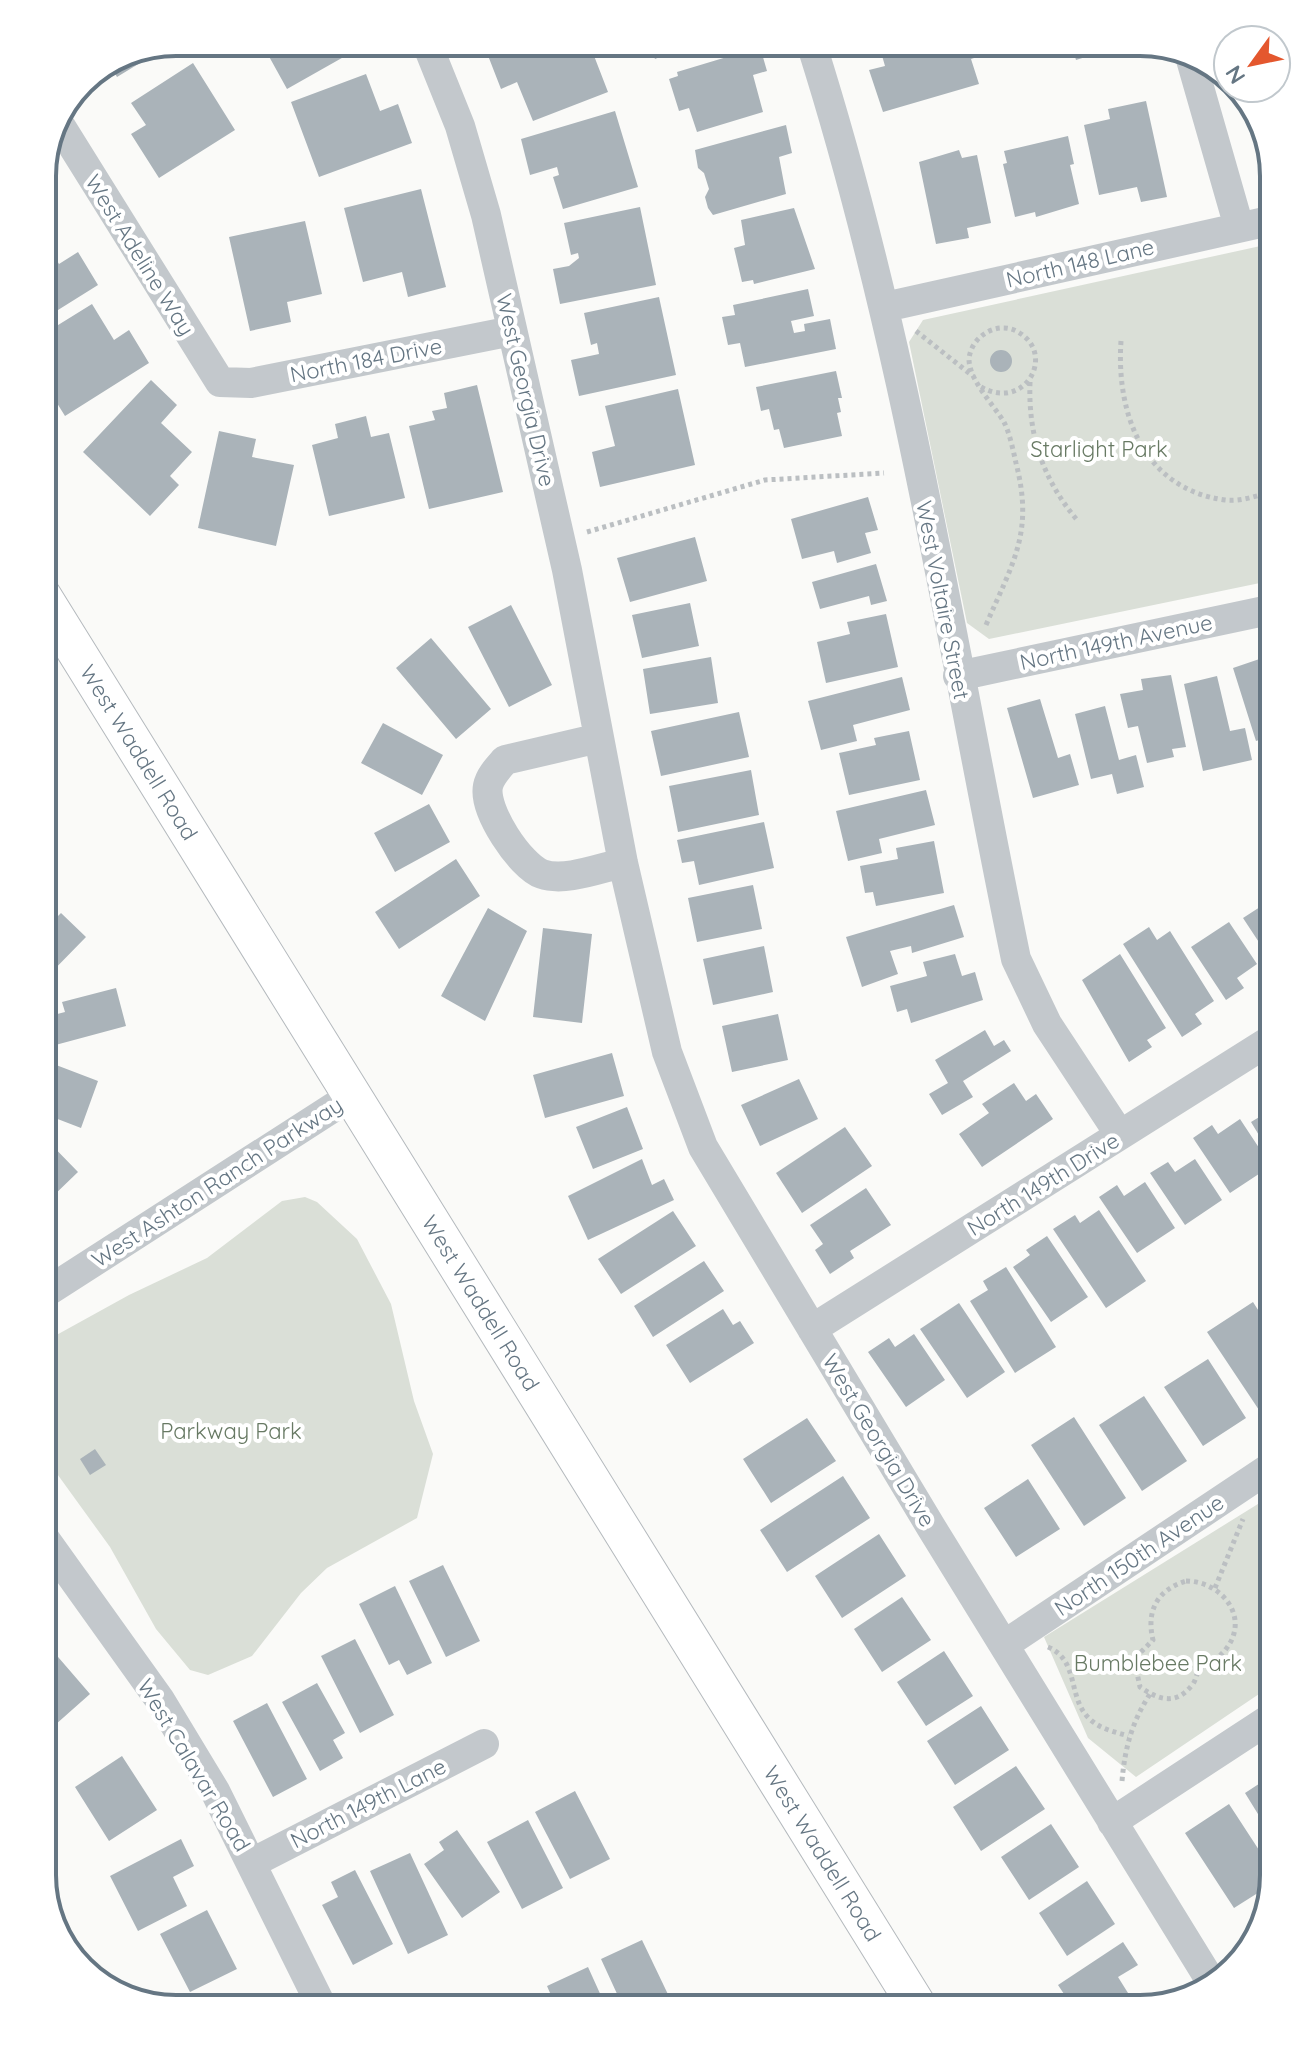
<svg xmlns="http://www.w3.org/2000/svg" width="1316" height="2051" viewBox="0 0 1316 2051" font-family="Quicksand,sans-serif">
<rect width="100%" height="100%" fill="#fafaf8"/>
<!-- green -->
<path fill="#dadfd7" d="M1274,243v337l-285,59 -22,-16 -58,-281 14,-22z
M305,1197l12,5 40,37 34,65 23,97 19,53 -16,64 -90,50 -26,25 -49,63 -44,19 -18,-5 -34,-41 -46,-82 -68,-94v-110l87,-48 78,-37 75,-57z
M1274,1494v190l-138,93 -48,-39 -44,-101z"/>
<!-- building -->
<path fill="#aab3b9" d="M1071,43h59l-54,17z
M976,44l4,12 -9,3 8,25 -96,28 -14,-42 16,-4 -6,-21z
M650,47h34l-29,12z
M760,47l7,24 -14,4 10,37 -66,20 -8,-24 -10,3 -10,-32 9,-3 -1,-4z
M591,48l17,44 -75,29 -16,-39 -16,7 -14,-36 11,-4z
M356,50l-69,39 -21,-38z
M125,52h33l-41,25 -8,-14z
M193,63l42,67 -76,48 -28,-44 15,-9 -15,-22z
M366,74l14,37 18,-7 14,39 -93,34 -28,-75z
M1146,101l21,96 -26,5 -4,-15 -38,8 -15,-70 26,-6 -2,-10z
M615,111l23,76 -75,22 -10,-32 6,-2 -2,-8 -27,8 -9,-36z
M786,125l6,28 -13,4 7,37 -73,21 -5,-7 -3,-11 4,-8 -5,-16 -6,-5 -3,-18z
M1068,136l6,28 -4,1 9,39 -43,13 -1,-5 -20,5 -12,-53 4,-1 -3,-12z
M959,150l3,8 15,-3 14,68 -24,5 2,10 -33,6 -17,-82z
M421,189l25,98 -38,10 -6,-25 -39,10 -19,-74z
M640,207l16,78 -96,19 -7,-35 16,-3 10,-8 -1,-5 -7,2 -7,-32z
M794,208l21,61 -61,15 -1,-4 -11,2 -8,-34 11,-3 -4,-25z
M305,221l17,73 -35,8 4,20 -41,9 -21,-94z
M42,237l17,27 19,-12 20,33 -56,35z
M808,289l6,27 -23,5 3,12 11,-2 -1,-7 26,-5 6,30 -91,18 -5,-24 -12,2 -6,-28 13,-2 -2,-10z
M659,297l17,78 -97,21 -8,-36 28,-6 -2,-11 -6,2 -7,-32z
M92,304l22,36 15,-10 20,33 -84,53 -23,-37v-44z
M990 361a11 11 0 1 1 22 0a11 11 0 1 1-22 0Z
M836,371l6,27h-4l3,14 -4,1 5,23 -58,12 -5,-19 -5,1 -5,-21 -8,2 -5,-24z
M151,380l26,25 -16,18 31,29 -22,24 9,9 -29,31 -67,-64z
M477,385l26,107 -74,17 -20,-83 26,-6 -3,-9 15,-3 -3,-15z
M678,389l17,76 -95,22 -8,-35 23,-6 -10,-40z
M366,416l5,21 18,-4 16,65 -76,18 -17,-71 26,-7 -3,-14z
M219,431l37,8 -4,18 42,8 -18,81 -78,-18z
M868,497l10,33 -13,3 6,20 -34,10 -3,-12 -32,8 -11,-40z
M695,537l12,44 -77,21 -13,-44z
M876,564l11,37 -16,4 -2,-9 -49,13 -8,-27z
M690,603l9,43 -57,12 -10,-43z
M511,605l41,80 -43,22 -41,-80z
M886,614l12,53 -72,16 -9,-41 33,-8 -3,-12z
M431,638l60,71 -35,30 -60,-71z
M1274,654v81l-18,6 -23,-73z
M711,657l7,46 -68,11 -7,-45z
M1171,675l15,72 -14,2 2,8 -27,6 -9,-37 -10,2 -8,-34 23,-4 -2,-11z
M1217,676l13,55 15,-3 7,32 -49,11 -19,-87z
M902,677l8,33 -57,15 4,16 -36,9 -13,-49z
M1040,699l18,59 12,-4 9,31 -46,13 -26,-90z
M1105,706l14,54 17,-5 8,32 -27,7 -5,-20 -21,5 -16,-65z
M739,712l10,45 -88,19 -10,-45z
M383,723l60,32 -21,40 -61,-32z
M909,731l11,49 -71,15 -10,-42 37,-8 -2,-7z
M751,770l8,45 -81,17 -9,-46z
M926,790l9,35 -56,14 3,14 -34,8 -12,-50z
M429,804l21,38 -55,30 -21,-39z
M764,822l10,46 -75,17 -5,-24 -12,2 -5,-23z
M934,841l10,52 -68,13 -3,-14 -8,1 -5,-27 38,-7 -2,-11z
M456,859l24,37 -81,53 -24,-37z
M753,885l9,44 -65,13 -9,-44z
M1274,898v67l-31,-47z
M954,905l10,32 -52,16 -1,-7 -21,5 8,23 -36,13 -16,-50z
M488,908l39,23 -42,90 -44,-25z
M61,913l25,24 -44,45v-50z
M1229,922l28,42 -20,14 7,10 -18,12 -35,-53z
M1149,927l8,13 13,-9 44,70 -19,13 7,10 -20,13 -59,-93z
M543,928l49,6 -10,89 -49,-6z
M764,946l9,46 -60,13 -10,-46z
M955,954l7,22 13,-4 8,28 -72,23 -4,-14 -10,3 -7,-26 37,-10 -4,-14z
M1120,954l46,74 -19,12 5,7 -23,15 -47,-82z
M116,988l10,38 -78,21 -6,-29 23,-6 -3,-10z
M778,1014l10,46 -56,12 -10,-46z
M985,1030l9,16 10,-6 7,11 -48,30 10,16 -31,18 -13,-21 19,-11 -13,-23z
M612,1053l12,43 -79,22 -12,-43z
M43,1060l55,21 -17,47 -39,-15z
M799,1079l19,40 -58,27 -19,-41z
M1014,1083l12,18 10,-7 17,25 -71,48 -23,-33 30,-21 -7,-9z
M1274,1093v67l-23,-38 20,-12 -7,-11z
M627,1107l16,42 -50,20 -17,-42z
M1240,1119l31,47 -41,27 -37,-55 19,-13 6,9z
M845,1127l27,39 -70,47 -26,-40z
M42,1135l36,37 -28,27 -8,-8z
M642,1159l10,26 12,-6 10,21 -86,40 -20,-44z
M1195,1159l27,41 -37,25 -35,-52 18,-11 7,10z
M1145,1182l30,46 -38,25 -38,-56 18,-12 7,11z
M866,1188l25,37 -41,26 4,7 -24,16 -15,-24 8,-6 -13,-19z
M1099,1210l47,71 -40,27 -53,-79 22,-14 5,8z
M673,1211l23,35 -75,48 -23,-35z
M1047,1236l41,61 -37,25 -38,-55 17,-12 -4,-5z
M704,1261l20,30 -71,46 -19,-31z
M1006,1267l50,80 -41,26 -45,-72 18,-11 -5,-9z
M1253,1302l21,33v69l-13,9 -54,-81z
M959,1303l46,69 -38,26 -47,-69z
M723,1309l10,16 7,-4 14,22 -64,40 -24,-38z
M914,1334l31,46 -39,27 -38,-55 21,-14 6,9z
M1208,1359l38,59 -43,28 -39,-59z
M1144,1396l43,65 -45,30 -43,-66z
M1074,1417l52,81 -42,28 -53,-81z
M807,1418l29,43 -65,42 -28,-44z
M95,1449l11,16 -16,10 -10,-16z
M843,1476l27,42 -83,54 -27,-42z
M1028,1479l32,50 -44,28 -32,-49z
M879,1534l27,42 -64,42 -27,-42z
M443,1565l37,76 -34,16 -37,-76z
M395,1586l37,77 -25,12 -8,-15 -10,5 -30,-61z
M902,1597l29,43 -49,32 -28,-43z
M355,1639l39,76 -34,18 -39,-77z
M46,1643l44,51 -35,31 -13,-15v-63z
M944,1651l29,45 -47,30 -29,-44z
M317,1683l28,50 -12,7 10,18 -23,13 -38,-69z
M267,1703l40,76 -34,18 -40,-76z
M981,1706l28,44 -54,35 -28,-44z
M122,1756l35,54 -48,31 -34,-54z
M1016,1766l29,43 -64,42 -28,-44z
M1274,1774v66l-29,-47z
M575,1791l35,68 -40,20 -35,-67z
M1229,1804l45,69 -2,11 -38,24 -49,-75z
M528,1820l35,68 -41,21 -35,-67z
M1051,1824l28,43 -50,33 -28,-43z
M457,1830l43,62 -38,26 -38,-54 20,-14 -5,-8z
M181,1839l13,27 -21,11 14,29 -49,25 -28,-55z
M410,1853l38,82 -40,19 -38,-83z
M355,1870l38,74 -40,21 -31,-60 16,-8 -7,-15z
M1087,1881l28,43 -48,32 -28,-43z
M207,1910l30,59 -47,23 -30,-58z
M642,1940l33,69h-51l-23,-50z
M1123,1942l15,23 -20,12 10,16 -25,16h-29l-16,-24z
M588,1967l19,42h-50l-10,-23z
M232,1993l8,16h-41z
M534,1996l6,13h-32z
M1161,1997l4,6 -21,5z"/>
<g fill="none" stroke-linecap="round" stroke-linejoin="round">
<!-- major casing -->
<g stroke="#b5babe" stroke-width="40">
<g id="major">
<path id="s1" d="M42,596l877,1413"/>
</g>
</g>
<!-- path -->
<path stroke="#bbbfc2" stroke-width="5" stroke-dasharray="4 4" stroke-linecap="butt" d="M916,331l58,46
M1121,341c-5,72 22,148 104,159 16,2 34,-5 49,-9
M1030,382c-2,54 13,97 47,138
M981,387c44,25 76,-33 37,-55 -20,-12 -47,4 -49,27 0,21 24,45 35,63 6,12 9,28 12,41 18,70 -3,99 -30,162
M587,532l178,-52 119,-7
M1186,1581c35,0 65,36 40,68 -7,10 -17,11 -25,19 -5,4 -4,10 -8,16 -17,22 -34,16 -53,3l-6,-28 19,-19c-7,-29 4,-50 33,-59z
M1215,1588l28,-69
M1048,1647c33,14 18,53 44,74 11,9 24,11 36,15
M1122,1781c3,-34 10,-59 28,-87"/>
<!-- minor -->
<path stroke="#c3c8cc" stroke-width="30" d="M812,46c94,297 141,608 204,913l31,65 73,111
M429,49l31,77 26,89 81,355 56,293 44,189 36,95 228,380 281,456
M1190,56l49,171
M61,127l159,255 31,1 261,-52
M885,307l389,-87
M958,676l316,-67
M599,738l-94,22c-7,8 -15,16 -17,26 -5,24 32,80 54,88 23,8 58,-6 81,-11
M42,1295l309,-199
M812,1329l462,-291
M42,1535l118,165 55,91 108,218
M1004,1645l270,-180
M1112,1822l162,-106
M252,1863l232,-119"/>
<!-- major -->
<use href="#major" stroke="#fff" stroke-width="38"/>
</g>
<g text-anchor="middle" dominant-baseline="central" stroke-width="8" stroke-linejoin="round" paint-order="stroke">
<!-- street labels -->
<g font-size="22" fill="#657683" stroke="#fff">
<text transform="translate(140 255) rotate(58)">West Adeline Way</text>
<text transform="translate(1080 263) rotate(-13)">North 148 Lane</text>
<text transform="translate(366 360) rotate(-11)">North 184 Drive</text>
<text transform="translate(526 390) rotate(77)">West Georgia Drive</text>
<text transform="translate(943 600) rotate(79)">West Voltaire Street</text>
<text transform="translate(1116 642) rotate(-12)">North 149th Avenue</text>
<text stroke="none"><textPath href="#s1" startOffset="184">West Waddell Road</textPath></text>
<text transform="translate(217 1182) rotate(-33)">West Ashton Ranch Parkway</text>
<text transform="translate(1043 1184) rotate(-32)">North 149th Drive</text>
<text stroke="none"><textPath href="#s1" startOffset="832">West Waddell Road</textPath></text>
<text transform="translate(879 1440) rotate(59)">West Georgia Drive</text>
<text transform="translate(1139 1555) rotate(-34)">North 150th Avenue</text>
<text transform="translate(194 1765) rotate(59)">West Calavar Road</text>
<text transform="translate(368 1803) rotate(-27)">North 149th Lane</text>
<text stroke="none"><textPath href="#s1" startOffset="1480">West Waddell Road</textPath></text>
</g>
<!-- park labels -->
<g font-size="22" fill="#687a64" stroke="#fff">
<text x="1099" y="449">Starlight Park</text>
<text x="231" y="1431">Parkway Park</text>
<text x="1158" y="1663">Bumblebee Park</text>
</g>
</g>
<!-- crop -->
<path d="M0 0H1316V2051H0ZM176 56H1140A120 120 0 0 1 1260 176V1875A120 120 0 0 1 1140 1995H176A120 120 0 0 1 56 1875V176A120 120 0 0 1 176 56Z" fill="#fff" fill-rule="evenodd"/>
<path fill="none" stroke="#657683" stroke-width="4" d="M176 56H1140A120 120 0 0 1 1260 176V1875A120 120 0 0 1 1140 1995H176A120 120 0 0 1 56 1875V176A120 120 0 0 1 176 56Z"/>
<!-- north arrow -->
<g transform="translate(1252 64) rotate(237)"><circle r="38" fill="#ffffff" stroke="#c1c8cd" stroke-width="2"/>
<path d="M0-6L14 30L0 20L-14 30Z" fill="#e4572e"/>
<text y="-12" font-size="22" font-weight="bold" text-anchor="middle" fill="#657683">N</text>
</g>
</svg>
